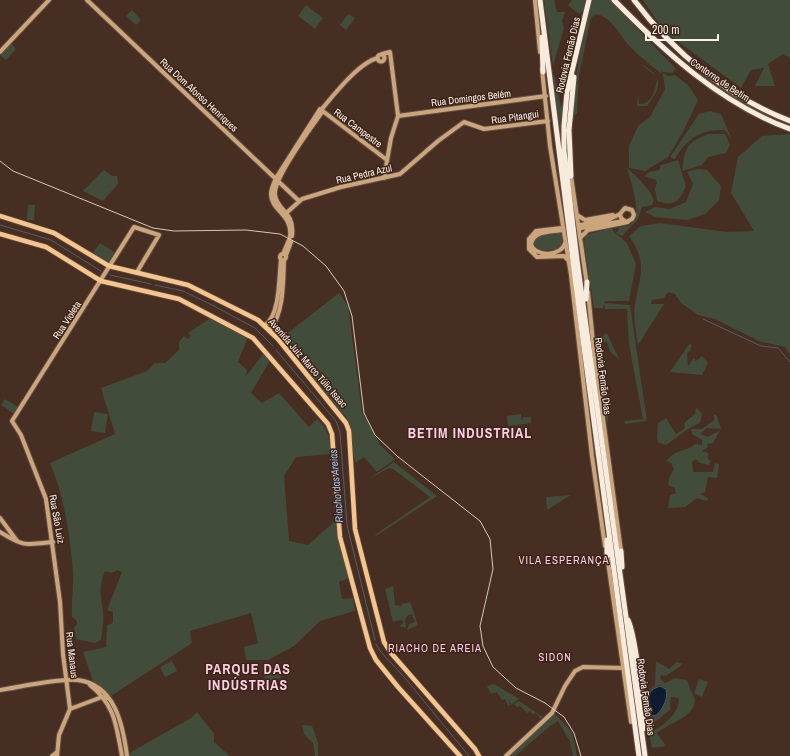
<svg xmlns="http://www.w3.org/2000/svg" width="790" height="756" viewBox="0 0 790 756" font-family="'Archivo Narrow',sans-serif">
<rect width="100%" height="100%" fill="#472e22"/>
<!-- green -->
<path fill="#424c3a" d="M544,0h10l3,12h8l-3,9 2,7 -11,38z
M572,0h13l-1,10 -5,4 -11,-9z
M590,0h20l66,69 -4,4 -9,-1 -41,-39 38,36 3,5c-10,-6 -34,-26 -40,-36 -5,-8 -15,-22 -27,-24l-5,4 -12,57 -2,38 -4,5 3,-42z
M643,0h147v58l-7,-4 -15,10 7,22h-20l9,-18 -13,2 -10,18 -76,-56z
M306,5l17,13 -8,11 -17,-13z
M132,10l9,10 -5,5 -10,-9z
M348,14l7,4 -9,12 -6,-5z
M11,43l5,6 -10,11 -6,-5z
M639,63c24,12 24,23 8,43h-10l1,-14 1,12c13,1 16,-14 18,-24l-1,-4z
M552,73l2,2 7,31h2l-2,49z
M663,73l5,3 7,-1 13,10 10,15 -13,28 -17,29 -23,14 -16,-3v-22l9,-20 12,-9 15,-28z
M710,111l11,3 11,26 -7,-10c-25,0 -37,7 -50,29l-5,-2 29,-43z
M709,134h16l5,11 -4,8 -18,4 -6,8 -20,6c3,-23 4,-29 27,-37z
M790,134v221l-5,-8 -26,-6 -44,-22 -17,-4 -17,-12 -6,-9 -7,-2 -4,6 -12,2 -1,4h13l-26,41c-2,-13 -5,-28 -3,-41 5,-28 13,-41 -6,-68l12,-10 19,-3 67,9 27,-1 -23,-38 7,-36 24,-21z
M678,160l8,26c-7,16 -12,21 -29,15l-2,-12 2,-6 -1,-3 -12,-4 6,-4 9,-2 2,-5z
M627,168c10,9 21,18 27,32l-2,5 -10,2 -4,12 -16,17 -6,-3 3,-3 -1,-3 11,-1c2,-3 5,-5 6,-8 5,-10 -5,-40 -8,-50z
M698,169l9,1 14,16 -2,14 -14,14 -18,6 -32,-3 -10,-5 10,-5 15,2 16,-7 7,-18 -6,-12z
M104,170l8,6h5l1,8 -15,17 -20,-10z
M28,205h7l-1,15h-7z
M612,228l1,3 14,12 9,21 -7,37h-24l-1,2 26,2 17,116 -22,3 -1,-3 19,-2 -14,-75 -2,-35h-22l-1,-5 -1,4h-9l-10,-66 1,-7z
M563,232l-1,12 -3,5 -21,2 -4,-5 1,-8 5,-3z
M100,243l16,10 -6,11 -17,-11z
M339,293l9,13 14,106 18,33 15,14 -18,13 -13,-15 -9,6 -5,-36 -4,-10 -66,-78z
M212,317l36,20 -10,25 9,8 -1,6 18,-23 5,9 -18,31 11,10 17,-10 30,34 8,-8c13,12 12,19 14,35l-35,3 -12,19 5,65 19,4 27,-24 14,57 -10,4 3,17 11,-1 2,13 -35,10 -26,25 -26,14h-22l-2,-13 14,-4 -7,-30 -61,18 2,12 -81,53 -17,-12 -11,-32 23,-5 1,-22 6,-2v-11l-6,-2 15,-38 -5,-2 -5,3 -7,-2c-7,18 -4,23 -2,41 1,9 -1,19 -2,28l-6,3 -19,-4 -2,-11 3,-4 -1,-4 -4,-3c-1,-15 2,-30 1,-46 -3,-36 -9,-75 -23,-108l65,-29 -14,-46 46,-17 8,-8h10l14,-13v-8l5,-6 4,3 3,-3 -3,-3z
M607,333l12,26 -9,-7 -3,-10h-5c-7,12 1,26 3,38 1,14 3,29 3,44l-3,-10 -9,-73z
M689,344l3,1 -2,6 -3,2 1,13 6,-8 2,3 6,-5 6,7 -6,12 -32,-3z
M5,399l13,8 -5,6 -12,-8z
M696,407l6,7 -2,9c-13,5 -22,14 -34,22l-7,-2 -2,-4 1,-16 8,-5 10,16 8,-5 1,-7 10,-8z
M94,412l14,2 -3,19 -14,-2z
M521,414l1,7 1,-4h8v6l-23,3 -1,-10z
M714,414l3,2 4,13 -14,-1 -7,6 8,3 12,-7 -7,13 -6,1 1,3 -6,4 6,2v6l3,2 -2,4 -9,-2 -4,-4 -4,3 1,10h20l2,-9 4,1 -2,14 -9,-1 -3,15 -5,2 8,4 -1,3 -10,-3 -12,9 -17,1 2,-13 6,-2 -1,-5 -7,-3 1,-7 5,-9 -3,-6 -5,-2c11,-13 19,-8 29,-17l7,1v-5l-10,-6 -1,-5h11l12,-9z
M394,462l43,34 -61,40 -1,-1 55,-38 -37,-28 -4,-1 -22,12z
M571,495l-24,15 -1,-13z
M393,586l2,19 7,1v-2l8,-2 8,23 -11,5 2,-6 6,-2 -3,-8c-8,2 -7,6 -6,14l-6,-2 4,-4 -3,-2 -8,2 -8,-33z
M172,661l5,10 -12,6 -5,-10z
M656,661l13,8 8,-7 6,2 -17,12 -5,-1 -1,3 5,5 10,-5 11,2c3,3 3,7 5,11 15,23 -21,31 -34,42l9,13 -14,2 -3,-15c14,-7 30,-18 30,-35l-8,-1 -1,13 -18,14 -3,-9 2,2 6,-1c7,-9 11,-15 9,-28l-7,-3c-8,4 -13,8 -15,17v-2l3,-8 8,-7z
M280,670l1,8 -15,3 -2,-8z
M699,679l9,3 -6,15 -8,-4z
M492,684l4,1 23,14 -8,6 -3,-7 2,7 -2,1 -3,-7 -3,1 -5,-8 -6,2 -4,-8z
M519,701l24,16 -3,2 -4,-6 -3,1 -3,-3 -3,2 -7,-7 -3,1 -3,-3z
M197,712l17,22v8l16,14h-100l1,-4 60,-34z
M555,714l17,18 5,24h-4l-3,-14 -12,-21 -8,5 -35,30h-6z
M302,725l10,1 6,16v14h-3l-2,-13 -9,-9z"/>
<!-- water -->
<path fill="#0d1c31" stroke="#555c68" d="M660,686l6,3c2,11 -2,17 -9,26l-6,1 -3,-4 -3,-13 8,-10z"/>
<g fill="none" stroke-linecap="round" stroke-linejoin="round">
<!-- stream -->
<path stroke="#555c68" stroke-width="1" d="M0,225l51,15 50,31
M110,275l41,9
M155,285l28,6 31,15 41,22 18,18
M703,319l58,27 17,2 12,14
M276,350l60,71 4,11 7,93 28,115
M376,644l4,7 25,27 64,78"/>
<!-- secondary casing -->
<g stroke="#644d42" stroke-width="6">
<path id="secondary" d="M87,0l212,201
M535,0l5,52
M0,52l49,-52
M382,54l8,-2 8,64 -7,22 -7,40
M377.5 58a3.5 3.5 0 1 1 7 0a3.5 3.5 0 1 1-7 0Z
M542,69l8,77 21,129 21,181 13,90
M321,110c12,-14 38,-48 57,-52
M398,116l148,-20
M571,176l16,109
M284,215l18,-16 39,-12 59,-13 38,-33 26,-19 20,7 64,-8
M577,215l8,5 28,-5
M580,225l28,-5 12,-6 5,-6 7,2 2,5 -2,4 -6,3 -5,-4 -1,-4
M562,228l-26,3 -7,8v10l8,8 27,-1 4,4
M581,228l43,-7
M562,230c-11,2 -28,0 -31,14 4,14 31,12 34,-1
M292,236c3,-25 -15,-25 -17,-41 -2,-16 37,-69 48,-84
M290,237c3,-23 -19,-26 -19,-43 0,-5 3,-11 5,-16l44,-69 67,51
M580,238l8,-8 40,-8
M280 257a3 3 0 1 1 6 0a3 3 0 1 1-6 0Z
M283,254l6,-14
M286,255l5,-13
M588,292l6,60 27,199
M265,325c15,-9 14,-48 16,-66
M270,330c14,-18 13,-47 14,-70
M0,518l17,23
M0,532c24,15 25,13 53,10
M607,555l24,167
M90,685c26,21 26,41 32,71
M0,690c20,-3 59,-12 77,-10 38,4 46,45 50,76
M70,709l-7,-55 -3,-52 -14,-103 -25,-64 -9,-14 122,-194 25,8 -22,37
M52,756l5,-4
M57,756l2,-21 11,-26 32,-12 6,1
M506,756l46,-43 13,-27 10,-15 8,-4 40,1"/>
</g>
<!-- primary casing -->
<g stroke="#644d42" stroke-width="6">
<path id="primary" d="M0,216l54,17 55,33 79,19 70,35 20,19 68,84 3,8 6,98 29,113 7,11 84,96 4,7
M0,234l46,13 55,34 78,18 74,39 75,86 4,10 8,103 30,111 6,12 22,27 62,69"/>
</g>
<!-- highway casing -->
<g stroke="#644d42" stroke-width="7">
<path id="highway" d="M540,0l43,340 56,416
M589,0l-22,92 -3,34v25l13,109 68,496
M614,0c52,53 106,103 176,129
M634,0c40,53 94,97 156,121
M542,37l1,35
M571,176l-2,-46 5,-53
M586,299l1,-17
M607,540v16
M621,551l1,16
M628,620c7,14 17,93 15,109"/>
</g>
<!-- secondary -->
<use href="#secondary" stroke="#cba67c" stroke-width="4"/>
<!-- primary -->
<use href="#primary" stroke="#f5c58e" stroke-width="4.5"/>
<!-- highway -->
<use href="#highway" stroke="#f7ebde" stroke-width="5"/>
<!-- rail -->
<path stroke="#d6c6be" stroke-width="1" d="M0,161l13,10 140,57 21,3 72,-1 34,4 23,12 23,20 18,25 8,25 12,97 11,22 22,21 83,65 10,18 3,30 -13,57 3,20 10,21 23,21 29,15 19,14 10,16 7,23"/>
</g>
<g text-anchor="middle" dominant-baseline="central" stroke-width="3" stroke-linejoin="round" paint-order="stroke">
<!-- street labels -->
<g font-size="10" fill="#fdf0e9" stroke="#3c2418">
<text transform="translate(568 55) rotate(-77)">Rodovia Fernão Dias</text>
<text transform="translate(720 80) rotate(34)">Contorno de Betim</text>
<text transform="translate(199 95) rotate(43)">Rua Dom Afonso Henriques</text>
<text transform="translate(471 98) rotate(-7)">Rua Domingos Belém</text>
<text transform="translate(515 117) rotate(-8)">Rua Pitangui</text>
<text transform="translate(358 128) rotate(37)">Rua Campestre</text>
<text transform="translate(364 174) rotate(-13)">Rua Pedra Azul</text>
<text transform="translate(67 320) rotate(-57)">Rua Violeta</text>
<text transform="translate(308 363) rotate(49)">Avenida Juiz Marco Túlio Isaac</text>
<text transform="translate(603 376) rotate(83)">Rodovia Fernão Dias</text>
<text transform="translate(57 519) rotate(80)">Rua São Luiz</text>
<text transform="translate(72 655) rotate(83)">Rua Manaus</text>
<text transform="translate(646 697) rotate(82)">Rodovia Fernão Dias</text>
</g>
<!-- water labels -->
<g font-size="11" font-style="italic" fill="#a1c3f1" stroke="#3c2418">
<text transform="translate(336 486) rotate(-95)">Riacho das Areias</text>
</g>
<!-- neighbourhood labels -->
<g font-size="11" letter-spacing="1" fill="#facbe3" stroke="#3c2418">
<text x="564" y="560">VILA ESPERANÇA</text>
<text x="435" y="648">RIACHO DE AREIA</text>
<text x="555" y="657">SIDON</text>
</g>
<!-- district labels -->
<g font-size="14" font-weight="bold" letter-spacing="1" fill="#facbe3" stroke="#3c2418">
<text x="470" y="433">BETIM INDUSTRIAL</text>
<text x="248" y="669">PARQUE DAS<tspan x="248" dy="16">INDÚSTRIAS</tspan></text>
</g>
</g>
<!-- scale -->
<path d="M646 34v6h72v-6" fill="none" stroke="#fdf0e9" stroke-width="2"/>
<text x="652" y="34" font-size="12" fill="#fdf0e9" stroke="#3c2418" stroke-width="3" paint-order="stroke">200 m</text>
</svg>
